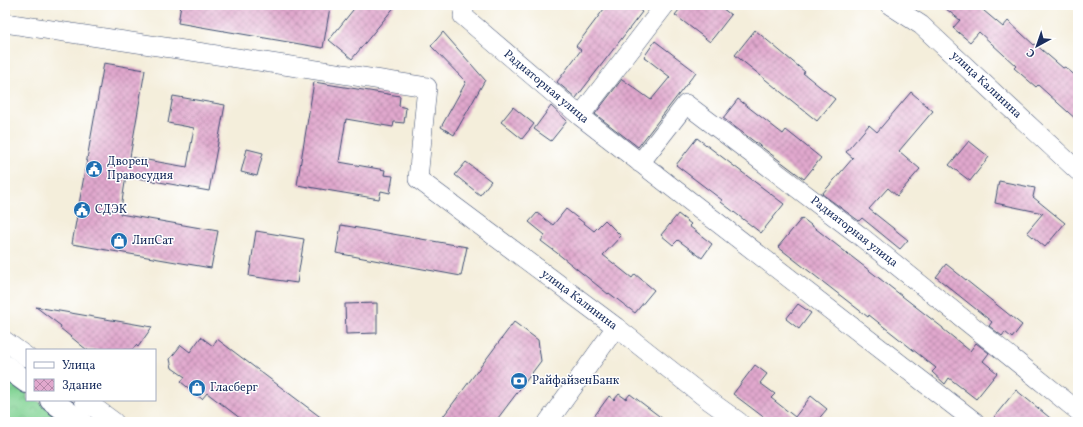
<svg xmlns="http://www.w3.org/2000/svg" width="1083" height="427" viewBox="0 0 1083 427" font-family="Vollkorn,serif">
<defs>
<pattern id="park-crowns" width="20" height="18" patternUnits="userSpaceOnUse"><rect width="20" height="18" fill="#83d495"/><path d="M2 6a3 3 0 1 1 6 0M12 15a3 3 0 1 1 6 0" fill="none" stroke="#71b683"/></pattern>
<pattern id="building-cross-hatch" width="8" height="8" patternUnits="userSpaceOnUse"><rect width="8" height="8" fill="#e1a8cd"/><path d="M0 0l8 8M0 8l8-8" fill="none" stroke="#b689aa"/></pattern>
</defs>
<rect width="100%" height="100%" fill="#fff"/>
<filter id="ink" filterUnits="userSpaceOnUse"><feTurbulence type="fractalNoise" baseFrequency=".025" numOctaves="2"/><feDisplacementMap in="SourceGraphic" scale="8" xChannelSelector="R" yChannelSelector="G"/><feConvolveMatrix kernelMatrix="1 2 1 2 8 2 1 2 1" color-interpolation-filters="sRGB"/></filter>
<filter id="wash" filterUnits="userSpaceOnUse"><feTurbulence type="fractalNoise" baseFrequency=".012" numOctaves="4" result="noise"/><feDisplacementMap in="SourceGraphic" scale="16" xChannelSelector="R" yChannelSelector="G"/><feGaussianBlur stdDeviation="0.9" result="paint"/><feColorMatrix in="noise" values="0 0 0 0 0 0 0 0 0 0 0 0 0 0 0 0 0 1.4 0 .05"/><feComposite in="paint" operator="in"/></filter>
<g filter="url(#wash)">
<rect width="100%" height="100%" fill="#f4eedb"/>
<!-- park -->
<path fill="url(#park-crowns)" stroke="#4f827a" d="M5,376l22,17v7h10l29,22h-61z"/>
<g id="blocks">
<!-- building -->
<path fill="url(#building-cross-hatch)" d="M181,5h140l9,2 -7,41 -145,-25z
M357,5h39l-44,54 -23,-19z
M607,5h26l9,7 -66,86 -19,-16 24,-32 -5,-4z
M683,5h35l13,10 -21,27 -35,-27z
M941,5h36l26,22 5,-6 26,24 1,-1 28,24 2,-1 13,11v43l-40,-36 -2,2 -22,-19 2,-2 -37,-34 -9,10 -17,-14 7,-8z
M755,30l50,42 -2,1 32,26 -18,22 -82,-66z
M443,32l42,48 -31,55 -13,-8 25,-45 -35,-36z
M655,41l41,31 -58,75 -43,-33 27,-35 29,21 19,-23 -26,-20z
M104,63l41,7 -15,87 57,10 7,-39 -26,-5 5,-27 52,9 -16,86 -83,-15 -6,38 98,17 -7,37 -139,-24z
M314,82l86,14 -1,10 7,2 -2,15 -10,-1 -1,5 -47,-8 -7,43 46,8 -1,5 9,1 -3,17 -9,-2 -2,8 -82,-14z
M911,92l22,19 -34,40 21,18 -23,27 -9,-8 -19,21 39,31 -8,9 -38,-31 -3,3 -37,-27 31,-36 -7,-6 23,-27 8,7z
M738,99l45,35 3,-4 35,28 -17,21 -81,-61z
M551,106l16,15 -16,20 -17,-12z
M513,107l21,17 -12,15 -21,-17z
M697,138l87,66 -23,29 -40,-31 1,-2 -46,-35z
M969,141l20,16 -19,24 -21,-16z
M247,149l16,4 -6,23 -16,-4z
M466,162l25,19 -11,14 -25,-20z
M999,181l36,7 -2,9 32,26 -20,24 -18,-15 16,-19 -48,-10z
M566,209l28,22 11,-11 16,16 -18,19 29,23 3,-4 19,16 -19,23 -26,-20 -1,1 -51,-41 -16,-12 4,-6 -16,-13 8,-9 16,12z
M678,214l13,10 -2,2 23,18 -10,14 -24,-18 -5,5 -12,-10z
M802,218l141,110v1l27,22 6,-8 13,10 -6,8 14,12 -21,26 -27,-21 -4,6 -13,-12 4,-4 -67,-53 -1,2 -90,-70z
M341,225l126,22 -6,29 -125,-23z
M256,231l48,8 -7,44 -48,-7z
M946,264l76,61 -10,13 -7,-6 -3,4 -13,-10 3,-4 -56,-45z
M377,303v30l-31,1 -1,-30z
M798,304l13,9 -12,16 -13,-10z
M36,307l116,20 -14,20 -2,-2 -4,5h-45l-27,-22 1,-2z
M514,322l24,18 3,21 -46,61h-56z
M201,337l12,9 4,-7 110,83h-82l-38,-29 -5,6 -21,-17 4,-5 -13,-9 -2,-9 11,-14 9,7z
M755,365l12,9 -7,9 15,11 -4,4 24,19 16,-21 16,13 -11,13h-46l-37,-28z
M1016,390l39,32h-55l-6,-5z
M619,394l7,5 4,-5 37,28h-77l19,-26 5,4z"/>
</g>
</g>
<g filter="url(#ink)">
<use href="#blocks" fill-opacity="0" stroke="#3c4c71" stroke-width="1"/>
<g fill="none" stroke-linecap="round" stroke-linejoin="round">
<!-- minor casing -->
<g stroke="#3c4c71" stroke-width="20">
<path id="minor" d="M465,5l-2,11 117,100 395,306
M890,5l31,20 157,146
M5,23l279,42 143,22 -9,92 198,148 91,72 32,23
M580,116l85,-111
M640,163l46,-59 173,131 219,176
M5,341l22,16
M84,400l30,22
M548,422l68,-95"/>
</g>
<!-- tertiary casing -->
<g stroke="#3c4c71" stroke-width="24">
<path id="tertiary" d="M5,366l22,16
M51,400l30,22"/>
</g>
<!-- minor -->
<use href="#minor" stroke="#fff" stroke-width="19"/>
<!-- tertiary -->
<use href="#tertiary" stroke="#fff" stroke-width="22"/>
</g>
</g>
<!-- icons -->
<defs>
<g id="civic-disc" transform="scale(0.9)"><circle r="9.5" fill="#1f6fb2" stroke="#fff"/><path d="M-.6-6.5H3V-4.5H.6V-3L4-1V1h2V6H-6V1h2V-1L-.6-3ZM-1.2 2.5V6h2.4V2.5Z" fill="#fff"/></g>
<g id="shop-disc" transform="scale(0.9)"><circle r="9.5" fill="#1f6fb2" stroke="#fff"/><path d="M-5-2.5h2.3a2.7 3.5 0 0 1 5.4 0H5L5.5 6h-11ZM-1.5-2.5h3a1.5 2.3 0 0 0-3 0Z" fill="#fff"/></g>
<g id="bank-disc" transform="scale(0.9)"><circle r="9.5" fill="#1f6fb2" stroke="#fff"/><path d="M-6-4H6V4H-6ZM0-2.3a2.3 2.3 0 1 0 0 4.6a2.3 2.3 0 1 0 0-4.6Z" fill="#fff"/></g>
</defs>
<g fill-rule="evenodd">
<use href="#civic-disc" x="94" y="169"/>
<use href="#civic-disc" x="82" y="210"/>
<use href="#shop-disc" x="119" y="241"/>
<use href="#bank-disc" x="519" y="381"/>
<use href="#shop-disc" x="197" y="388"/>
</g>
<g text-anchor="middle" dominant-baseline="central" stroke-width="3" stroke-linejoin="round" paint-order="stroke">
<!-- street labels -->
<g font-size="12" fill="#1b2f5e" stroke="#fff">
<text transform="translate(986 85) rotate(43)">улица Калинина</text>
<text transform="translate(546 87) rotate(40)">Радиаторная улица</text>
<text transform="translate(854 232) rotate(38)">Радиаторная улица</text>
<text transform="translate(579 300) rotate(37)">улица Калинина</text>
</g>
<!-- poi labels -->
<g font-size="12" fill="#1b2f5e" stroke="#fff" text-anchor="start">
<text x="107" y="162">Дворец<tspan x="107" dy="14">Правосудия</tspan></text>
<text x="95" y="210">СДЭК</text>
<text x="132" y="241">ЛипСат</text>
<text x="532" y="381">РайфайзенБанк</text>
<text x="210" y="388">Гласберг</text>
</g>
</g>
<!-- margin -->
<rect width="1083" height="427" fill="none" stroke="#fff" stroke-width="20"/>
<!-- legend -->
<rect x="26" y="349" width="130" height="52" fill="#ffffff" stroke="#a4acbf"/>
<rect x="34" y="362" width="20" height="6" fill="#ffffff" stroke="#a4acbf"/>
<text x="62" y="369" font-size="12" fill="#1b2f5e">Улица</text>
<rect x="34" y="379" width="20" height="12" fill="url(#building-cross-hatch)" stroke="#a4acbf"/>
<text x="62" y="389" font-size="12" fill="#1b2f5e">Здание</text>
<!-- north arrow -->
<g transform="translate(1037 46) rotate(220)" stroke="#ffffff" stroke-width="3" paint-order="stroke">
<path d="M0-3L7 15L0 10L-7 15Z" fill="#1b2f5e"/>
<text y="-6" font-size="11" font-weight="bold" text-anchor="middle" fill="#1b2f5e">С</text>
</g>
</svg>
